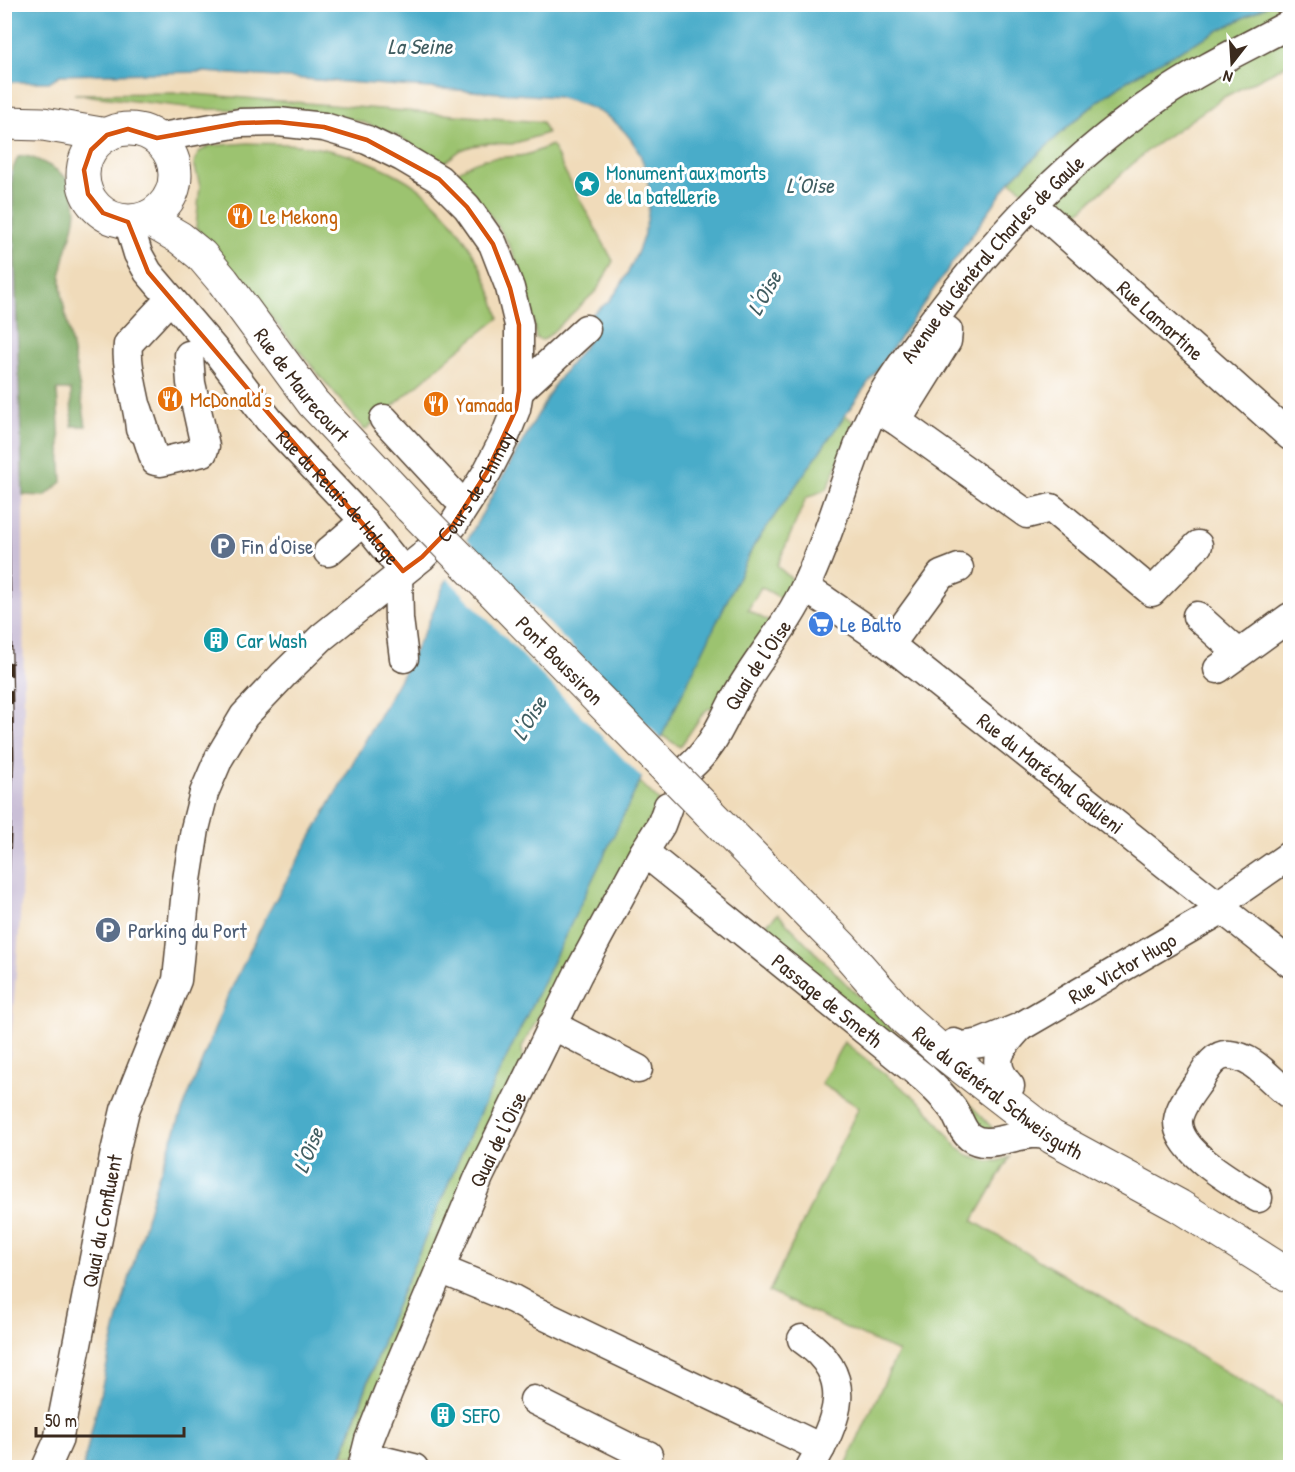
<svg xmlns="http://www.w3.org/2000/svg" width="1295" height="1472" viewBox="0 0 1295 1472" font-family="'Patrick Hand',sans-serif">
<rect width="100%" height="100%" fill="#fff"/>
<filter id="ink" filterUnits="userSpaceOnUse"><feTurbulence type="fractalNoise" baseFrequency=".0167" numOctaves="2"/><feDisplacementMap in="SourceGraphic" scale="12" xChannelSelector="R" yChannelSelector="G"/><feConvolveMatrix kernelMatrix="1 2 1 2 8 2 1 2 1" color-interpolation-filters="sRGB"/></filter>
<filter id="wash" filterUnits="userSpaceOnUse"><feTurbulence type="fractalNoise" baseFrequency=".008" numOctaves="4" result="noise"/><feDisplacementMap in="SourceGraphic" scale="24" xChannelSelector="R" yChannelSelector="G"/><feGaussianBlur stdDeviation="1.35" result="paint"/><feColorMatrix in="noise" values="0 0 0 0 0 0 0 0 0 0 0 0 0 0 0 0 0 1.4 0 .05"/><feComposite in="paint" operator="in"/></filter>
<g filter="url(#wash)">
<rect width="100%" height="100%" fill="#f0dbba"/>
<!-- industrial -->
<path fill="#cabfd7" d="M4,171h8l11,324 1,259 -3,150 -11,150 -5,33z"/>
<!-- green -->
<path fill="#9cc36f" stroke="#6c7646" stroke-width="1.5" d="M1268,5h22v58l-66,34 -76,53 -80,72 -58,-41c40,-38 80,-78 128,-107 42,-25 87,-46 130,-69z
M182,93l360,29 5,11 -35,11 -23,-1 -17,3 -11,4 -19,14 -46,-29 -34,-13 -38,-9 -59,-3 -62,-1 -129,-15z
M248,143c16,1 34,0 50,2 34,4 71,14 101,31 51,27 86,87 100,142l-43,34 -91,78 -169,-203 4,-41 -6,-23 5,-11 10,-6z
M552,145l10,21 51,95 -16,29 -52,49 -3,1 -6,-2c-9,-69 -32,-115 -81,-164 28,-21 39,-14 70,-19 9,-2 19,-7 27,-10z
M845,415l10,8 -28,66 -21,9 -29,68 18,16 -9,19 -25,-14 -13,23 25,14 -57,87 -6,-3 -6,4 -24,35 -19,-12 93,-190z
M639,781l20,20 -87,166 -10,6 -40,74 1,13 -77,172 -7,1 -12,42 -6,1 -35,83 2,14 -32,84 -13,-2 47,-135 82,-191z
M778,914c46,48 93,95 140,142 26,25 53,47 76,74l-13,1 -223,-199z
M844,1042l79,62 35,44 10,7 20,6h10l12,-4 -37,64 317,189v53l-2,4h-443l53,-115 -129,-60 90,-185 -38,-23z"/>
<!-- forest -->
<path fill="#7da962" stroke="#5c6a40" stroke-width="1.5" d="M25,156c12,2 40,16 45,28 17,37 -9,61 -9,97 0,17 5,34 8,50 6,31 12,63 17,95h-14l-1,-36h-14l5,92 -17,14 -22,-1 -11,-324 6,-14z"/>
<!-- water -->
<path fill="#49acc9" stroke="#426b74" stroke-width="1.5" d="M4,5h1264c-43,23 -88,44 -130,69 -48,29 -88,69 -128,107l-256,364 -282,584 -82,191 -52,147h-255l34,-145 40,-142 26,-71 43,-109 41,-85 138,-245 22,-44 16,-39 26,-50 86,-153 34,-44 -5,-19c7,-7 17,-13 25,-20 10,-11 18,-26 24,-39 22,-45 25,-99 -14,-136 -17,-17 -39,-22 -62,-29l-353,-25 -144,3 -11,7h-44z"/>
<!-- pier -->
<path fill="#f0dbba" d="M465,537l197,203 -19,39 -198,-203z"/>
</g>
<g filter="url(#ink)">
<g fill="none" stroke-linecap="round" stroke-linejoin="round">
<!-- minor casing -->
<g stroke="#564535" stroke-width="31">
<g id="minor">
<path id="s1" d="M1033,205l257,231"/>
<path id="s2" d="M128,221l10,33 10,18 71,83 50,65 86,91 48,60"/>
<path d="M519,391l67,-62"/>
<path d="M875,408l22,13 130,93 24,-6 101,84 46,-47"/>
<path d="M138,409l17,52 6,1 42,-10 2,-6 -14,-63 -2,-28"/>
<path d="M384,419l71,77 11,8"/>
<path d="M897,421l50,-80 1,-10 -15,-10"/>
<path d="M140,429c-2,-26 -15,-61 -12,-85l42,-45"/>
<path d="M328,552l36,-31"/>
<path d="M398,575l1,44 5,39"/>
<path id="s3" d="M805,588l21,13 64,44 400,318"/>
<path d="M1197,616l41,37"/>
<path d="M890,645l51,-70 18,-7"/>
<path d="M1218,669l72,-52"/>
<path id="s4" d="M690,767c25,-22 32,-46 48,-74 21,-36 51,-70 68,-108 25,-52 39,-109 61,-161 15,-35 40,-66 61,-96 64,-88 143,-171 233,-232 41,-28 86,-49 129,-72"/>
<path id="s5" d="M644,852l280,226c11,10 20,19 29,31 6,9 9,22 17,28 21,16 55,-12 82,0"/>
<path d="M1218,905l72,-50"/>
<path d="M552,1025l86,44"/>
<path id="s6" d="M954,1043l8,3 19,-3 39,-16 203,-118"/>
<path d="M1010,1086c-22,-25 -10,-37 9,-58"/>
<path d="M1258,1198c-23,-15 -82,-46 -80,-78 2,-15 14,-28 22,-40 7,-12 15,-27 30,-25 25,2 41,27 60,40"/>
<path d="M440,1269l73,30 22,12 286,137"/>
<path d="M802,1339c55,38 36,80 8,129"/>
<path d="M534,1400l100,50 14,5 -5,13"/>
<path d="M365,1456l49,12"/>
<path id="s7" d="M46,1468l12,-27 57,-289 10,-42 52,-130 10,-100 8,-51 9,-36 15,-35 25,-42 40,-42 38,-37 100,-80 31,-32 34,-53 17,-33 12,-30 3,-18v-66l-9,-37 -17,-44 -26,-37 -28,-28 -37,-22 -35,-17 -43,-13 -46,-5 -38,1 -84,15"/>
<path id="s8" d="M362,1468l7,-28 19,-48 91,-215 99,-203 66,-122 17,-27 7,-19"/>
</g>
</g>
<!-- major casing -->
<g stroke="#564535" stroke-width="35">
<g id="major">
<path d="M4,123l39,1 64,11"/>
<circle cx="129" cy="175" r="46"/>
<path id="s9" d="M146,218l34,20 21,17 22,26 90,122 98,105"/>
<path id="s10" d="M709,812l133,135 63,72 37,33 110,85 127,69 111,70"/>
</g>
</g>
<!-- minor -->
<use href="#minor" stroke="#fff" stroke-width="28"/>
<!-- major -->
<use href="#major" stroke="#fff" stroke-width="33"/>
<!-- rail casing -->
<g stroke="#3b2a1e" stroke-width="7">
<path id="rail" d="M4,396l7,360 -7,185"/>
</g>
<!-- rail -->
<use href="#rail" stroke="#fff" stroke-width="4.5" stroke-dasharray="14" stroke-linecap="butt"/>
<!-- major-bridge casing -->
<g stroke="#564535" stroke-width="35" stroke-linecap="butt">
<g id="major-bridge">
<path id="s11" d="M411,508l298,304"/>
</g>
</g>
<!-- major-bridge -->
<use href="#major-bridge" stroke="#fff" stroke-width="33"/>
</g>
</g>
<!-- marked area -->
<path fill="none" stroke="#d7540e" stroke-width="4.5" stroke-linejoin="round" d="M278,122l46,5 43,13 72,39 28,28 26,37 17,44 9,37v66l-3,18 -29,63 -34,53 -31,32 -19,14 -255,-299 -20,-50 -25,-9 -15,-19 -4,-24 7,-20 16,-15 21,-6 29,9 83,-15z"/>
<!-- icons -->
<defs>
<g id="sight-disc" transform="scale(1.35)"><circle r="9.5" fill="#0f9aa8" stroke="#fff"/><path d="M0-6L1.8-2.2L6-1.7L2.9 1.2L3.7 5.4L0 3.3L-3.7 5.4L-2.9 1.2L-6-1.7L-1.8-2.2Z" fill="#fff"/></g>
<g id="restaurant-disc" transform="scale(1.35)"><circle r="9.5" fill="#e8710a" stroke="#fff"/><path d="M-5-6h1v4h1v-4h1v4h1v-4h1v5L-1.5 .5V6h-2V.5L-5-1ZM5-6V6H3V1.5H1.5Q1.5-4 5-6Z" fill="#fff"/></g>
<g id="parking-disc" transform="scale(1.35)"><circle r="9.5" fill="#5c6f8a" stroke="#fff"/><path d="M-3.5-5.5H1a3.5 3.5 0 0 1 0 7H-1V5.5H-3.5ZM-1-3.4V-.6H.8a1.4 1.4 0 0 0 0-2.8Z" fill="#fff"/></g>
<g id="supermarket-disc" transform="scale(1.35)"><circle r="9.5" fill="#3f7fe0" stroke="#fff"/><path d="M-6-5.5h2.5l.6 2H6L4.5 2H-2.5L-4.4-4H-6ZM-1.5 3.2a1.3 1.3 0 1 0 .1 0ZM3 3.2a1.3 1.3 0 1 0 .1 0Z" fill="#fff"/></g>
<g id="building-disc" transform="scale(1.35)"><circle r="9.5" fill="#0f9aa8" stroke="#fff"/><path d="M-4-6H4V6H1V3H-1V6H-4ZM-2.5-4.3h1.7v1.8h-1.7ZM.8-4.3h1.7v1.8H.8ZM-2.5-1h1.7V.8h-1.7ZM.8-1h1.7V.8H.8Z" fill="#fff"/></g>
</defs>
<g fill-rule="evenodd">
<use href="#sight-disc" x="587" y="184"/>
<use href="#restaurant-disc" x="240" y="216"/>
<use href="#restaurant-disc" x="170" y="399"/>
<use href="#restaurant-disc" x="436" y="404"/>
<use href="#parking-disc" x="223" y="546"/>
<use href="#supermarket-disc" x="821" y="624"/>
<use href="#building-disc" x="216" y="640"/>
<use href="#parking-disc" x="108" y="930"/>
<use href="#building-disc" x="443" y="1415"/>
</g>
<g text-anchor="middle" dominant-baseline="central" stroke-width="6" stroke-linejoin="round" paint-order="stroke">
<!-- culture labels -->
<g font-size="21" fill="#0d838f" stroke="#fff" text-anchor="start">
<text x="606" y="172">Monument aux morts<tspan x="606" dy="24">de la batellerie</tspan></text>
<text x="236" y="640">Car Wash</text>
<text x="462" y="1415">SEFO</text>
</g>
<!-- food labels -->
<g font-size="21" fill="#c56008" stroke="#fff" text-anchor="start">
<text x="260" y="216">Le Mekong</text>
<text x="190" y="399">McDonald's</text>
<text x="456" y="404">Yamada</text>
</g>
<!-- street labels -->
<g font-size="21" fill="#3b2a1e" stroke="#fff">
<text stroke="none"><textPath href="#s4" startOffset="597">Avenue du Général Charles de Gaule</textPath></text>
<text stroke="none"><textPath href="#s1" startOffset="172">Rue Lamartine</textPath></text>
<text stroke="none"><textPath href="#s9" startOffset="231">Rue de Maurecourt</textPath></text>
<text stroke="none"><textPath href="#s7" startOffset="1112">Cours de Chimay</textPath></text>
<text stroke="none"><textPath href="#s2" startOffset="350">Rue du Relais de Halage</textPath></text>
<text stroke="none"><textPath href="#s11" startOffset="213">Pont Boussiron</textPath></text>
<text stroke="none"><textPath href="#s4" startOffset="123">Quai de l'Oise</textPath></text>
<text stroke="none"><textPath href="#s3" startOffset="308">Rue du Maréchal Gallieni</textPath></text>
<text stroke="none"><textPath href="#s6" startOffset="188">Rue Victor Hugo</textPath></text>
<text stroke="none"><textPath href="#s5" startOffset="236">Passage de Smeth</textPath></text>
<text stroke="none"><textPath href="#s10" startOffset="404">Rue du Général Schweisguth</textPath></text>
<text stroke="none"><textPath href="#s8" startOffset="356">Quai de l'Oise</textPath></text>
<text stroke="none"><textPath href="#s7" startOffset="254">Quai du Confluent</textPath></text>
</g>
<!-- service labels -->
<g font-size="21" fill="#4e5e75" stroke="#fff" text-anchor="start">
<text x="242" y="546">Fin d'Oise</text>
<text x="128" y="930">Parking du Port</text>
</g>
<!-- shop labels -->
<g font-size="21" fill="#366cbe" stroke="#fff" text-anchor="start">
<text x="840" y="624">Le Balto</text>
</g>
<!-- water labels -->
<g font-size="22" font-style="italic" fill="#415e62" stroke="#fff">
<text x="420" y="46">La Seine</text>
<text x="810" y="185">L’Oise</text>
<text transform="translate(764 293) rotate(-61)">L'Oise</text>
<text transform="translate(529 718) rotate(-59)">L'Oise</text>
<text transform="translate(308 1150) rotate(-68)">L'Oise</text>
</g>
</g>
<!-- margin -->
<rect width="1295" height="1472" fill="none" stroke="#fff" stroke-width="24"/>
<!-- north arrow -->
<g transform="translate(1232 63) rotate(197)" stroke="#ffffff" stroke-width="4.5" paint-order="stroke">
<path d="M0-4.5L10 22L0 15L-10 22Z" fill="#3b2a1e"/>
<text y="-9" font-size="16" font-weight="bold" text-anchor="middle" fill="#3b2a1e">N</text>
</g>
<!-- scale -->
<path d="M36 1427v9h148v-9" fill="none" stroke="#3b2a1e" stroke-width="3"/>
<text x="45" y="1427" font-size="18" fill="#3b2a1e" stroke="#ffffff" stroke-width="4.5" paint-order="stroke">50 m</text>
</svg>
